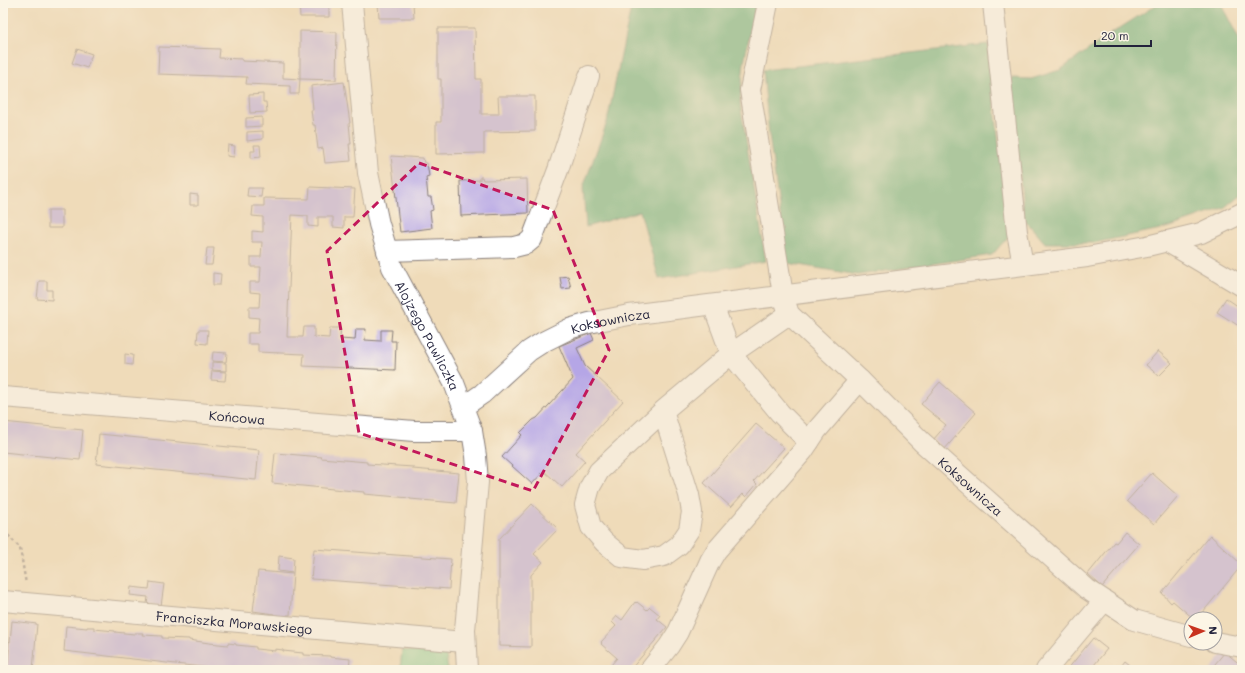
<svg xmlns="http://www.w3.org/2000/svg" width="1245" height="673" viewBox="0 0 1245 673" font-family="Mali,sans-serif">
<rect width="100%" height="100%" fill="#fcf5e5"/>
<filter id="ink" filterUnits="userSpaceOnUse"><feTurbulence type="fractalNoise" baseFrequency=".025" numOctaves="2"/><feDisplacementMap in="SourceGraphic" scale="8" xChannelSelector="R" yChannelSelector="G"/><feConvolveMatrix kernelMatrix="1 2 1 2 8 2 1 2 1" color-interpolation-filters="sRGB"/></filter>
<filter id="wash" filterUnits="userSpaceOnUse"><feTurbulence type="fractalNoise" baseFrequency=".012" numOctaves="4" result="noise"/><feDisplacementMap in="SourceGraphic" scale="16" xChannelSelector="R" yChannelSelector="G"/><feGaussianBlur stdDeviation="0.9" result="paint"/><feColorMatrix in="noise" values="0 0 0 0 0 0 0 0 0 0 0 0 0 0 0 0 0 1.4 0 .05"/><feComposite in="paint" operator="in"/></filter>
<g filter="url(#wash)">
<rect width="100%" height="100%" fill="#efdbb9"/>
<!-- green -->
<path fill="#73cc93" stroke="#4a7767" d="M402,650l44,4 2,16h-48z"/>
<!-- forest -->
<path fill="#5eb07d" stroke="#40695c" d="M632,3h124l-12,59 -4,41 26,158 -107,18 -19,-68 -54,16 -3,-39 24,-66z
M1159,3l62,1 21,41v148l-18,15 -54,19 -76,16h-49l-21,-24 -13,-141 20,1 29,-9 52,-37z
M988,44l21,192 -17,19 -134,20 -71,-12 -18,-128 -6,-65z"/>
<g id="blocks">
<!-- building -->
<path fill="#b5a6e6" d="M299,3h30v14h-29z
M378,3h35l1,15h-35z
M438,28h37l1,51h5v35h18l-1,-18h37v35l-51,1v21l-48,1v-32h5v-43h-3z
M300,31l37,1 -1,48 -36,-1z
M159,47l61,2 -1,9 23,1v2l41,2v15l17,1 -1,15h-9v-8l-44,-2 1,-7 -89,-3z
M77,49l15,5 -5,14 -15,-5z
M344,82l6,41h-1l2,21h-2l2,17 -26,2 -2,-15 -5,1 -3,-24h-2l-2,-15h2l-2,-24z
M263,94v8h3l1,10 -17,1 -1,-18z
M262,117v9l-16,1v-9z
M263,131v8l-16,2v-9z
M228,145l7,1 -1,11 -7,-1z
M254,145h6l1,12 -10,1v-7h4z
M391,156l32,2 1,5h3l2,13 -3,1 2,20h3l2,13 -3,1 2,17 -32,4z
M480,177h2l1,3 44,-1 1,34 -67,3 -1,-35 20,-1z
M310,187l45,2 -2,28h-9v11l-11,-1v-10h-15v10l-10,-1v-10l-16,-1 -5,122h16l1,-10h10v10l15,1 1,-10h10v11l15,1 1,-11h10l-1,11 16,1v-11h11l-1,11h5l-1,29 -92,-4 1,-12 -46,-2v-8h-10v-11h10l1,-15 -10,-1v-10h10l1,-14 -10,-1v-10h10l1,-15h-10v-10h10l1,-15h-10v-11l11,1v-15l-11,-1 1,-10h11v-8l45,1z
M248,188h14l-1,9 -14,-1z
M190,194l8,1v10h-8z
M48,210h14v18h-14z
M207,248h7l-2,17h-7z
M213,273l8,1 -1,11h-7z
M568,276l3,12 -9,1 -2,-12z
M39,281h8v9h5v10l-15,-1z
M1226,298l16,11v19l-25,-16z
M198,330h10l-1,14 -10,-1z
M591,333l3,7 -17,8 8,18 38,35 -47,52 9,8 -23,26 -18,-16 -12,13 -30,-27 20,-22 -2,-2 13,-13 4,-2 36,-39 -14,-33z
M1158,351l14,12 -13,13 -13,-11z
M213,352l14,1 -1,9 -14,-1z
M125,354l8,1 -1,10 -7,-1z
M212,362l14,1v8l-14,-1z
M212,371l14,1 -1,9 -14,-1z
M940,382l36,31 -32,37 -11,-10 13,-15 -25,-21z
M3,422l80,8 -3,30 -77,-8z
M756,424l28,24 -30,33 3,3 -11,13 -3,-3 -12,13 -27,-24z
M99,434l160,16 -3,30 -160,-16z
M275,453l47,4 -1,1 46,4v2l46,3v2l46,4 -3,30 -46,-4v-1l-46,-4v-2l-92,-9z
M1152,473l26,23 -24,28 -27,-23z
M532,504l26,25 -24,25 9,8 -12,13v72l-32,-1v-107z
M1125,532l14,12 -37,43 -14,-13 26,-32 2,1z
M1210,535l32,30 -45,54h-3l-21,-18 -2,2 -9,-10z
M314,549l137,10 -2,30 -138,-10z
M279,556l15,2 -1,15 -15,-2z
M258,571l35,3 -3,41h-3v2l-13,-1v-2l-21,-3z
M150,582l14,2 -3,22 -14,-2 1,-7 -18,-2 1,-8 18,2z
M635,602l1,1 1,-1 10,8 3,-3 10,8 -3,4 10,8 -37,43h-13l-6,-5 6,-7 -16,-14 1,-1 -1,-1 15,-16 -4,-4 5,-6 5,4z
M12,621l25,3 -4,46h-26l2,-21h-1l1,-8 1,1z
M66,626l21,2v-1h7v2l21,2v1l19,2 1,-1h8l-1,2 20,1v2l27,1v1l20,3 19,2v-2l8,1v1l20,2v2l19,2v-2l8,1v1l20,2v2l27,1v1l20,2 -1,11h-122l-163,-19z
M1093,638l14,11 -17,21h-23z
M1225,652l17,14v4h-32z
M1125,661l11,9h-18z"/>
</g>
</g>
<g filter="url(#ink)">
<use href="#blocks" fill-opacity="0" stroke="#887e7a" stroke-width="1"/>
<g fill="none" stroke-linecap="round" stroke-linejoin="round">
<!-- minor casing -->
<g stroke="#887e7a" stroke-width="22">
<g id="minor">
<path id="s1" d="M352,3l16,170 11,51 13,43 62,116 18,48 4,25 2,26 -13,148 2,40"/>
<path id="s2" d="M768,3l-18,87 33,205 6,19 71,66 62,62 165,147 47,31 57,16"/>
<path d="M993,3l24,229 6,33"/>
<path d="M1166,241l76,45"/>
<path d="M387,251l127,-4 12,-3 6,-5 26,-69 31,-94"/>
<path d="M713,305l18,49 49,59 29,29"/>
<path id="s3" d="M3,397l411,34h58"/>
<path id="s4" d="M463,407l19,-13 47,-43 14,-9 26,-13 20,-6 40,-8 458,-58 60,-11 54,-13 41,-20"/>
<path d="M663,411l26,84 3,17 -3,18 -10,15 -15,11 -21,4 -21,-3 -18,-15 -13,-15 -6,-22 5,-18 9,-16 64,-60 68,-57 58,-40"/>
<path id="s5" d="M3,601l461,41"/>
<path d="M1215,642l27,5"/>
<path d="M650,670l19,-24 9,-14 32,-71 6,-10 87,-100 14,-21 43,-50"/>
<path d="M1046,670l58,-69"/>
</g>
</g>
<!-- path -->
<path stroke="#887e7a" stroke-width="2.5" stroke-dasharray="3 3" stroke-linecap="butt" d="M3,533h3l14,15 6,36"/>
<!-- minor -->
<use href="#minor" stroke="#fff" stroke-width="20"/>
</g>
</g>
<!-- marked area -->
<path d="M0 0H1245V673H0ZM419,163l134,47 56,140 -76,141 -174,-58 -32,-182z" fill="#efdbb9" fill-opacity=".55" fill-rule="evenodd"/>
<path fill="none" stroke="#c2185b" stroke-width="3" stroke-dasharray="8 5" stroke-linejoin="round" d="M419,163l134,47 56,140 -76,141 -174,-58 -32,-182z"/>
<g text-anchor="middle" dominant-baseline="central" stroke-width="3" stroke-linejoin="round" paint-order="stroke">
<!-- street labels -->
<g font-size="13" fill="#22223b" stroke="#fcf5e5">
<text stroke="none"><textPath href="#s4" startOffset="175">Koksownicza</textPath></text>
<text stroke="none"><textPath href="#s1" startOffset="345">Alojzego Pawliczka</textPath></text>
<text stroke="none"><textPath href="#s3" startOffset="235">Końcowa</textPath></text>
<text stroke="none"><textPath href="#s2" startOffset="567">Koksownicza</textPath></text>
<text stroke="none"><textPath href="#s5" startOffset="232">Franciszka Morawskiego</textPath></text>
</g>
</g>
<!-- margin -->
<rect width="1245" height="673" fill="none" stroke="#fcf5e5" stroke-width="16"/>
<!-- north arrow -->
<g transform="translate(1203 631) rotate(88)"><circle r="19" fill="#fcf5e5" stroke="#a5a1a1"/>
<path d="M0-3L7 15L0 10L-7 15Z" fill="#c8321e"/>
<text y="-6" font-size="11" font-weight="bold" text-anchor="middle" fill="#22223b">N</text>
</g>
<!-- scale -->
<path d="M1095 40v6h56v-6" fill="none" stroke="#22223b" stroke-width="2"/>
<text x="1101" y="40" font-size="12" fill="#22223b" stroke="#fcf5e5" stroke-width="3" paint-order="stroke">20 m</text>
</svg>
